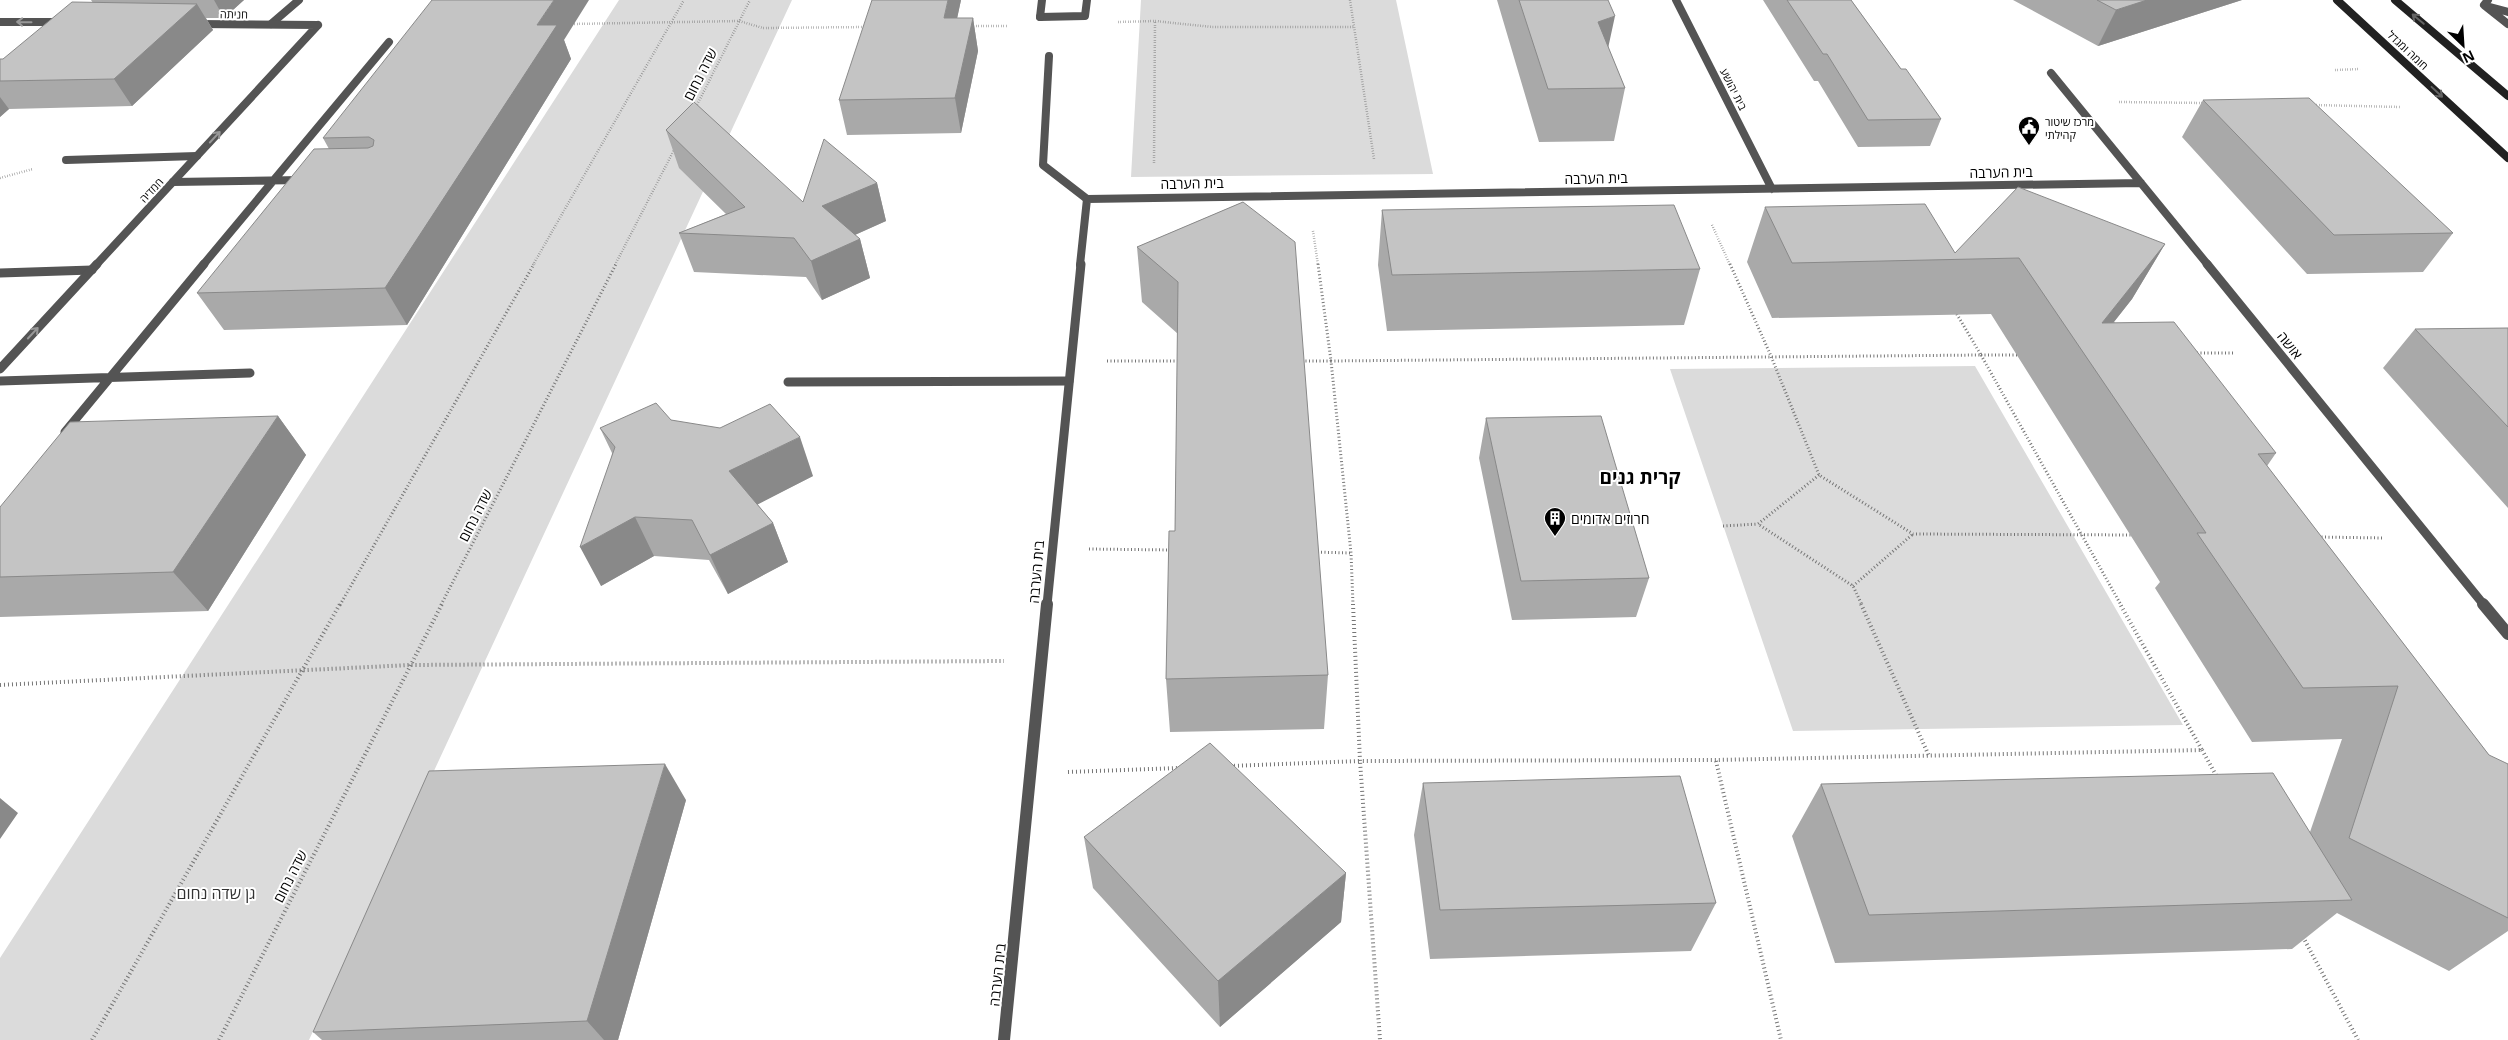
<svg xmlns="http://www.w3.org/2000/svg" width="2508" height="1040" viewBox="0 0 2508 1040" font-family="'Open Sans','Noto Sans Hebrew',sans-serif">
<rect width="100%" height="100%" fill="#fff"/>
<!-- green -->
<path fill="#dbdbdb" d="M619,0h173l-483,1040h-309v-82z
M1141,0h255l37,174 -302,3z
M1975,366l208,359 -390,6 -123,-362z"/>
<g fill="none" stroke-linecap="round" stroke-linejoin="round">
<!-- path-far2 -->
<path stroke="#767676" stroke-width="2.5" stroke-dasharray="0.5 2" stroke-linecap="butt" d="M1350,0l24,159
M1118,22l37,-1 57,6h142
M572,24l167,-3 24,7 104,-1
M971,26h36
M2335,70l25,-1
M2119,102l86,1
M2314,105l86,2
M696,107l54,-107
M1154,163l1,-142
M0,178l33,-9
M1712,225l18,40
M1313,231l5,34
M533,265l151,-265
M615,265l60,-117"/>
<!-- path-far1 -->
<path stroke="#767676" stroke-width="3" stroke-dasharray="1 2.5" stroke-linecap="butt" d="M1730,264l41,92 48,119 94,59 221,1
M1955,311l26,44
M2197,353h36
M1981,355l140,250
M1981,355h39
M1107,361h74
M1302,361h29l-13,-97
M1819,475l-61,49 95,62 9,19
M1723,526l35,-2
M2318,537l66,1
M1089,549l84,1
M1314,552l37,1
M1853,586l60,-52
M340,605l194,-341
M441,605l175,-341
M1353,605l-2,-52 -20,-192 650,-6"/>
<!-- path -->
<path stroke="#767676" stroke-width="4" stroke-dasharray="1 3" stroke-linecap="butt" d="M1353,604l7,157 356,-1 486,-10 -82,-146
M1861,604l68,152
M0,685l410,-20 594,-4
M2202,750l15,27
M1716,761l65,279
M1230,766l130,-5 20,279
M1068,772l111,-4
M2303,937l55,103
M92,1040l248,-436
M219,1040l223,-436"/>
<!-- lane-far1 -->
<path stroke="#545454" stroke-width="8" d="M2488,0l-4,5 24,19
M2490,7l18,5
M1040,17l45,-1 2,-16
M271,24l28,-24
M1049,56l-6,109 44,34
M66,160l131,-4
M173,182l129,-2
M203,265l186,-223"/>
<!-- lane -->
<path stroke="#545454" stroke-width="9" d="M0,273l92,-3
M0,381l250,-8
M788,382l281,-1
M65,432l139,-168"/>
<!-- street-far2 -->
<path stroke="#545454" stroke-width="8" d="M1676,0l96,189
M1040,17l2,-17
M0,22h62
M196,24l122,1
M2051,73l157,192
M96,265l222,-240
M1080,265l7,-66 1054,-16"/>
<!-- street-far1 -->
<path stroke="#545454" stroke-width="9" d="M2207,264l277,341
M0,369l97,-105
M1047,605l34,-341"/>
<!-- street -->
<path stroke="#545454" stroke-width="12" d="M2483,604l25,30
M1004,1040l43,-436"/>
<!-- secondary -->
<path stroke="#212121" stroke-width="8" d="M2337,0l171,158
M2395,0l113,96"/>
</g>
<!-- wall -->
<path fill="#a9a9a9" d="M91,0h153l-20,18h-18l7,12 -81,76 -123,3 -9,8v-58h3l90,-56z
M961,0l-4,18h16l5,33 -17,82 -114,2 -8,-35z
M1497,0h111v47l17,41 -11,53 -75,1z
M1763,0h88l50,69 40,50 -11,27 -72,1 -40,-66h-4z
M2013,0h229l-144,46z
M564,40l7,19 -164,266 -183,5 -27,-37 132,-144 -6,-11z
M2203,100l250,133 -30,39 -116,2 -125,-137z
M666,130l137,72 74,-19 9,38 -31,14 5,4 10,39 -48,22 -16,-23 -112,-5 -15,-39 47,-19 -47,-46z
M1243,202l85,473 -4,54 -154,3 -4,-53 9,-148 3,-197 -36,-32 -5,-55z
M1765,207l190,46 210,-9 -33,55 -18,23 162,131 -9,13 222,289 19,163v13l-59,40 -112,-58 -45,36 -457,14 -43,-127 29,-52 489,48 32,-93 -90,3 -97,-154 5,-6 -169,-268 -219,4 -25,-56z
M1382,210l318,59 -16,56 -297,6 -9,-66z
M2508,328v180l-125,-140 32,-39z
M278,416l28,39 -98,156 -208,6v-110z
M1486,418l163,160 -13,39 -124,3 -33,-162z
M671,420l142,56 -56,28 16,19 15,39 -60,32 -19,-34 -55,-4 -53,30 11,-133 -12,-25z
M1423,783l293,120 -25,48 -261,8 -16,-124z
M686,800l-68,240h-296l-9,-8z
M1084,837l262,36 -5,49 -121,105 -127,-139z"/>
<!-- shaded-wall -->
<path fill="#898989" d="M214,0h30l-20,18z
M554,0h35l-25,40 7,19 -164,266 -22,-37 152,-263z
M948,0h13l-11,52 -6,-34z
M2147,0h95l-144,46 18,-36z
M197,4l16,26 -81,76 -18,-27z
M1615,16l-11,51 -6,-45z
M973,18l5,33 -17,82 -6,-35z
M0,97l9,12 -9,8z
M877,183l9,38 -54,24 -10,-39z
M860,239l10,39 -48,22 -11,-39z
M2165,244l-33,55 -46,58 16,-34z
M278,416l28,39 -98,156 -35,-39z
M800,437l13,39 -68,35 -16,-40z
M635,517l19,39 -53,30 -21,-39z
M773,523l15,39 -60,32 -18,-39z
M665,764l21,36 -68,240h-14l-17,-19z
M0,798l18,15 -18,26z
M1346,873l-5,49 -121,105 -2,-46z"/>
<!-- building -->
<path fill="#c4c4c4" stroke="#898989" d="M432,0h122l-17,25h20l-172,263 -188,5 117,-144 54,-1 5,-2 1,-6 -5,-3 -46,1z
M872,0h76l-4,18h29l-18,80 -116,2z
M1519,0h89l7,16 -17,6 27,66 -77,1z
M1787,0h64l50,69h5l35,50 -73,1 -41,-66h-4z
M2097,0h50l-31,10z
M72,2l125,2 -83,75 -114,2v-22h3z
M2309,98l144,135 -119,2 -131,-135z
M694,102l109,100 21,-63 53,44 -55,23 38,33 -49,22 -17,-23 -115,-5 66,-26 -79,-77z
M2018,187l147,57 -63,79 72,-1 102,131 -18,1 231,301 19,9v154l-159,-80 49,-152 -95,2 -106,-155h9l-187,-275 -227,5 -27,-56 160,-3 30,49z
M1243,202l52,40 33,433 -162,4 3,-148h6l3,-249 -41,-35z
M1674,205l26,64 -308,6 -10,-65z
M2508,328v99l-93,-98z
M656,403l15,17 49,8 50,-24 30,33 -71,34 44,52 -63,32 -18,-35 -57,-3 -55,30 35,-100 -15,-19z
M278,416l-105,156 -173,5v-70l70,-85z
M1601,416l48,162 -128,3 -35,-163z
M1210,743l136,130 -128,108 -134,-144z
M665,764l-78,257 -274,11 116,-261z
M2273,773l79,127 -483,15 -48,-131z
M1680,776l36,127 -276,7 -17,-127z"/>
<!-- one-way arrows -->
<defs><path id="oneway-shaft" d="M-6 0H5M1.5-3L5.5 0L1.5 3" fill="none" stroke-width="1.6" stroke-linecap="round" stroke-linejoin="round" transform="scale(1.25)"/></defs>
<g stroke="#646464">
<use href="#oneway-shaft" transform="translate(2418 19) rotate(-140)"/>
<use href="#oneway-shaft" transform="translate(2437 92) rotate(43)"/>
</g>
<g stroke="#989898">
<use href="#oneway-shaft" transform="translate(24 22) rotate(-179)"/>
<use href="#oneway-shaft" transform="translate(215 137) rotate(-47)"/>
<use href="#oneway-shaft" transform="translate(33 333) rotate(-47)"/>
</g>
<!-- icons -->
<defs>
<g id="civic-pin" transform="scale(1.125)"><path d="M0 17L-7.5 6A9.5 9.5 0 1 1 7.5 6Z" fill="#000" stroke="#fff"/><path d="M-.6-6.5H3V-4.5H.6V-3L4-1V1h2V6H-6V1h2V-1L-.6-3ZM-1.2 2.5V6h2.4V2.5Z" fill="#fff"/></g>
<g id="building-pin" transform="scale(1.125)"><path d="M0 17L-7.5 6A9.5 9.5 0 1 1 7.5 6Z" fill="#000" stroke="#fff"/><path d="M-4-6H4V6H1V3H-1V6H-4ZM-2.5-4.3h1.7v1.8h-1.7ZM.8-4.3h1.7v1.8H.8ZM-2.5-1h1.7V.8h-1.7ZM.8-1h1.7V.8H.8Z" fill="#fff"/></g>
</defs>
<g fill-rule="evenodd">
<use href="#civic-pin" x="2029" y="127"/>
<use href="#building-pin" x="1555" y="518"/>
</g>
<g text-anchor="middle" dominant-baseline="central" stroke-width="4" stroke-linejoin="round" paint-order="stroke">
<!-- far-street labels -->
<g font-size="11" fill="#000" stroke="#fff">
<text transform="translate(234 14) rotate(1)">חניתה</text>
<text transform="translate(2408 50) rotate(43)">חומה ומגדל</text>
<text transform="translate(1734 89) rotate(63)">בית יהושע</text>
<text transform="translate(151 190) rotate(-47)">חמדיה</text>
</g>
<!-- far-poi labels -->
<g font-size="11" fill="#000" stroke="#fff" text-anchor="start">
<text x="2045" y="121">מרכז שיטור<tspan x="2045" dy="13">קהילתי</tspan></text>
</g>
<!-- street labels -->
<g font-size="14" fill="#000" stroke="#fff">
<text transform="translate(700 74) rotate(-63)">שדה נחום</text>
<text transform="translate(2001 172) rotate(-1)">בית הערבה</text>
<text transform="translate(1596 178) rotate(-1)">בית הערבה</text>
<text transform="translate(1192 183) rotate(-1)">בית הערבה</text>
<text transform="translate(2290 345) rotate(51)">אושה</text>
<text transform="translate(475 515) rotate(-63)">שדה נחום</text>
<text transform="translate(1036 572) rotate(-85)">בית הערבה</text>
<text transform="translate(290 876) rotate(-63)">שדה נחום</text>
<text transform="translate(997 975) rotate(-84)">בית הערבה</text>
</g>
<!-- poi labels -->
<g font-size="14" fill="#000" stroke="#fff" text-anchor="start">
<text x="1571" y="518">חרוזים אדומים</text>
</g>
<!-- near-park labels -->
<g font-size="16" fill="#323232" stroke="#fff">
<text x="216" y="893">גן שדה נחום</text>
</g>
<!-- district labels -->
<g font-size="19" font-weight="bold" fill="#000" stroke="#fff">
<text x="1640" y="477">קרית גנים</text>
</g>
</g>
<!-- north arrow -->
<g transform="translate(2463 45) rotate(155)" stroke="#ffffff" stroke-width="4" paint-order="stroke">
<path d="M0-4L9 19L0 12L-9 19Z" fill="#000000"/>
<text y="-8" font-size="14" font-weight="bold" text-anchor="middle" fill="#000000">N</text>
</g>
</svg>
